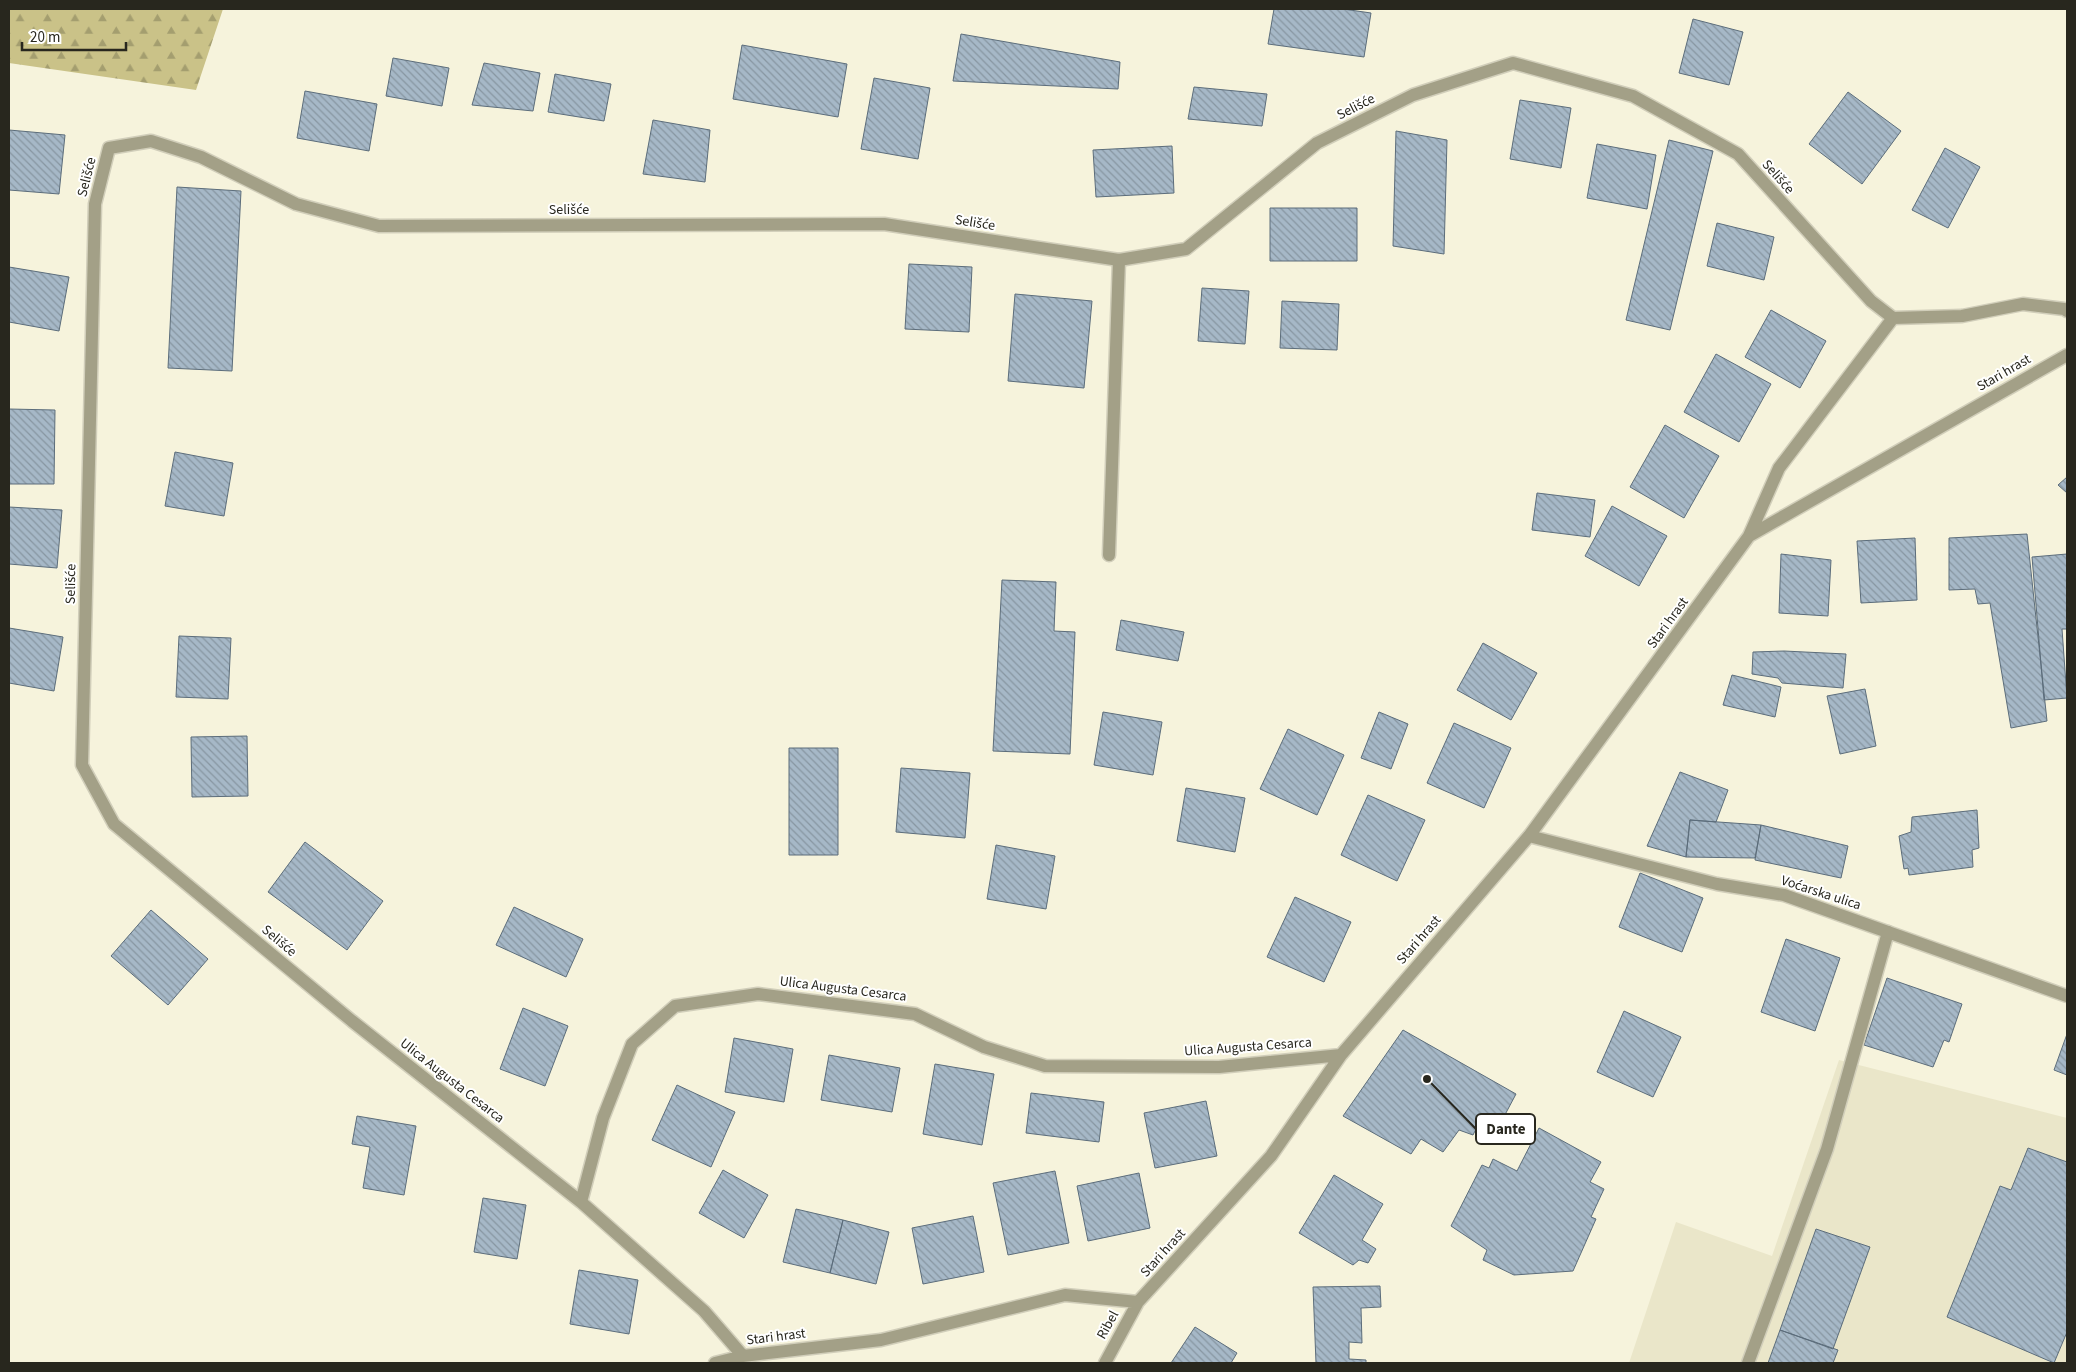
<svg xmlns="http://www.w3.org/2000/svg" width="2076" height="1372" viewBox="0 0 2076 1372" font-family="'Source Sans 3',sans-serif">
<defs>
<pattern id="forest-firs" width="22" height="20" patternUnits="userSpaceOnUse" patternTransform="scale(1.25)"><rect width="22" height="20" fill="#cac288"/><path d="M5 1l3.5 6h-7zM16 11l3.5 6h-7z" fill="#a49e6f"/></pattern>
<pattern id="building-back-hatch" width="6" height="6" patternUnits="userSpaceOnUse" patternTransform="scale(1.25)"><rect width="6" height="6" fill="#a6b8c7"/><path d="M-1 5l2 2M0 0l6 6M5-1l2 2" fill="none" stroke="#8796a1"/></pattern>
</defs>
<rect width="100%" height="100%" fill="#f6f3dc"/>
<!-- built -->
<path fill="#eae6c9" d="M1839,1060l228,58v245h-438l47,-141 96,34z"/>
<!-- forest -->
<path fill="url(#forest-firs)" d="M9,9h214l-27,81 -187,-27z"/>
<!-- building -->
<path fill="url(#building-back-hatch)" stroke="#5c6d7b" d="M1274,9h69l28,4 -7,44 -96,-13z
M1693,19l50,13 -14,53 -50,-12z
M961,34l159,28 -2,27 -165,-8z
M742,45l105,19 -9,53 -105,-18z
M393,58l56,10 -7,38 -56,-10z
M484,63l56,10 -7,38 -61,-6z
M555,74l56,10 -7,37 -56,-9z
M874,78l56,10 -12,71 -57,-10z
M1194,87l73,7 -5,32 -74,-7z
M305,91l72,13 -8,47 -72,-13z
M1848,92l53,39 -39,53 -53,-40z
M1520,100l51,8 -10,60 -51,-9z
M653,120l57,10 -5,52 -62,-8z
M9,130l56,5 -6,59 -50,-4z
M1396,131l51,9 -3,114 -51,-8z
M1669,140l44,11 -43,179 -44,-10z
M1597,144l59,11 -9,54 -60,-11z
M1172,146l2,47 -78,4 -3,-47z
M1945,148l35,19 -32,61 -36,-18z
M177,187l64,4 -9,180 -64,-3z
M1270,208h87v53h-87z
M1717,223l57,14 -10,43 -57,-14z
M909,264l63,3 -3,65 -64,-3z
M9,267l60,10 -10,54 -50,-9z
M1202,288l47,3 -4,53 -47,-3z
M1015,294l77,7 -8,87 -76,-7z
M1282,301l57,3 -2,46 -57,-2z
M1771,310l55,31 -26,47 -55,-31z
M1716,354l55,30 -32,58 -55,-30z
M9,409l46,1 -1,74h-45z
M1665,425l54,31 -35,62 -54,-31z
M175,452l58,11 -9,53 -59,-10z
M2067,477v16l-9,-8z
M1537,493l58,7 -5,37 -58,-7z
M1612,506l55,30 -28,50 -54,-30z
M9,507l53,3 -5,58 -48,-4z
M2027,534l20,187 -36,7 -21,-125 -12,1 -3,-15 -26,1v-52z
M1915,538l2,62 -56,3 -4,-62z
M1781,554l50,6 -3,56 -49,-3z
M2067,554v75h-5l5,69 -23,2 -12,-143z
M1002,580l54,2 -2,49 21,1 -5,122 -77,-3z
M1121,620l63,12 -6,29 -62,-11z
M9,628l54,9 -9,54 -45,-8z
M179,636l52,2 -3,61 -52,-2z
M1483,643l54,30 -26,47 -54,-30z
M1784,651l62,3 -3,34 -61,-5 -4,-5 -26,-4 1,-22z
M1732,675l49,12 -6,30 -52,-12z
M1865,689l11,57 -36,8 -13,-58z
M1103,712l59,10 -9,53 -59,-10z
M1379,712l29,12 -17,45 -30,-11z
M1454,723l57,25 -27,60 -57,-25z
M1288,729l56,26 -27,60 -57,-26z
M247,736l1,60 -56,1 -1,-60z
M789,748h49v107h-49z
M901,768l69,5 -5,65 -69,-6z
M1680,772l48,18 -12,32 -26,-2 -4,37 -39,-11z
M1186,788l59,10 -10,54 -58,-11z
M1368,795l57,25 -28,61 -56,-26z
M1977,810l2,38 -7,2 1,17 -64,8 -1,-7 -4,1 -5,-33 12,-4 1,-15z
M1690,820l71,5 -6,33 -69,-1z
M1761,825l87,21 -7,32 -86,-18z
M305,842l78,59 -36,49 -79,-58z
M996,845l59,11 -9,53 -59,-10z
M1640,873l63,25 -21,54 -63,-25z
M1295,897l56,25 -27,60 -57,-25z
M514,907l69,32 -17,38 -70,-32z
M151,910l57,49 -40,46 -57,-49z
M1786,939l54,19 -25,73 -54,-19z
M1887,978l75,26 -13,38 -5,-2 -11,27 -69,-22z
M523,1008l45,18 -23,60 -45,-17z
M1624,1011l57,26 -28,60 -56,-25z
M1403,1030l113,64 -25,47 -16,-10 -2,4 -14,-5 -16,22 -22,-13 -10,15 -68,-38z
M2067,1034v41l-13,-5z
M734,1038l59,11 -9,53 -59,-10z
M829,1055l71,13 -8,44 -71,-12z
M935,1064l59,10 -12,71 -59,-11z
M677,1085l58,27 -24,55 -59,-27z
M1031,1093l73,9 -5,40 -73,-9z
M1206,1101l11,55 -62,12 -11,-55z
M357,1116l59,10 -12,69 -41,-7 7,-41 -18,-3z
M1539,1128l62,34 -11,20 14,7 -13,28 5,2 -23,52 -59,4 -31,-15 4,-10 -36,-24 31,-61 7,3 4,-9 24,12z
M2028,1148l39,14v170l-13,31 -107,-46 53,-131 11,4z
M723,1170l45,25 -24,43 -45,-25z
M1055,1171l14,72 -61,12 -15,-72z
M1139,1173l11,55 -62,13 -11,-55z
M1334,1175l49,29 -21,36 14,9 -8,14 -9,-3 -6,5 -54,-32z
M483,1198l43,7 -9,54 -43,-7z
M796,1209l47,11 -13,53 -47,-11z
M973,1216l11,56 -61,12 -11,-56z
M843,1220l46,12 -13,52 -46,-11z
M1816,1229l54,18 -37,102 -53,-19z
M579,1270l59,10 -9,54 -59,-10z
M1380,1286l1,21 -20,1 1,35 -13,-1v17l17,1v3h-50l-3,-76z
M1195,1327l42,26 -6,10h-60z
M1780,1330l58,20 -5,13h-65z"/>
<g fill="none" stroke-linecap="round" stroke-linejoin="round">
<!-- lane casing -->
<g stroke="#d1ceba" stroke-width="15">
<path id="lane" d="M1109,555l10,-295
M1748,1363l79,-214 61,-217"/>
</g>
<!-- street casing -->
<g stroke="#d1ceba" stroke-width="15">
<path id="street" d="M1749,536l30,-68 114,-150
M1529,836l188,48 67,11 283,101
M581,1202l22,-84 29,-74 43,-38 83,-12 157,20 69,33 61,19 174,1 122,-12
M743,1356l-39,-45 -123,-109 -229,-181 -238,-197 -32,-59 13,-561 14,-56 42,-7 50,16 95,47 83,22 505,-2 235,36 67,-11 131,-106 96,-48 100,-32 120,33 105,58 133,147 22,17 69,-2 61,-12 41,5 3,2
M715,1363l28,-7 138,-16 184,-45 73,7 133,-146 70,-101 188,-219 220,-300 318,-181
M1105,1363l33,-61"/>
</g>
<!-- lane -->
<use href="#lane" stroke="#a3a087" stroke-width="12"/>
<!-- street -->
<use href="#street" stroke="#a3a087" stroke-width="12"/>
</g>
<g text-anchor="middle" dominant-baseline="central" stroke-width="4" stroke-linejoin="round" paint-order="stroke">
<!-- street labels -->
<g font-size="14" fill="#28271e" stroke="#fff">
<text transform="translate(1356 107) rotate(-27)">Selišće</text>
<text transform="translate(87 177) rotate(-76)">Selišće</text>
<text transform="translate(1778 177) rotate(48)">Selišće</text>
<text x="569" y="210">Selišće</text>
<text transform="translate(975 223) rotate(9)">Selišće</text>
<text transform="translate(2004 373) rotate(-30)">Stari hrast</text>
<text transform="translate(71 584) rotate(-89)">Selišće</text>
<text transform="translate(1668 623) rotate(-54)">Stari hrast</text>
<text transform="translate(1821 893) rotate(18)">Voćarska ulica</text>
<text transform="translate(1419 940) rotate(-49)">Stari hrast</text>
<text transform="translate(279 941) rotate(40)">Selišće</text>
<text transform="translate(843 989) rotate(7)">Ulica Augusta Cesarca</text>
<text transform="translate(1248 1047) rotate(-4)">Ulica Augusta Cesarca</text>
<text transform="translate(452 1081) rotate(38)">Ulica Augusta Cesarca</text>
<text transform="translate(1163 1253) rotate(-48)">Stari hrast</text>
<text transform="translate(1108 1325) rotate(-61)">Ribel</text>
<text transform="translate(776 1337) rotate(-7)">Stari hrast</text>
</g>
</g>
<!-- callouts -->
<path fill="none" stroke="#28271e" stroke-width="2" d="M1427 1079L1476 1129"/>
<circle fill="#28271e" stroke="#fff" stroke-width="2" cx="1427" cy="1079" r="5"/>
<rect fill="#fff" stroke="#28271e" stroke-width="2" x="1476" y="1114" width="59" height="30" rx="5"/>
<g font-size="15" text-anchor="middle" font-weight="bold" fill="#28271e">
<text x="1506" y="1134">Dante</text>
</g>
<!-- border -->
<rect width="2076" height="1372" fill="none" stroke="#28271e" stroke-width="20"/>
<!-- scale -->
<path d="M22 42v8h104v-8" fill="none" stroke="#28271e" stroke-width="2.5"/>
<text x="30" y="42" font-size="15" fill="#28271e" stroke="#ffffff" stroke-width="4" paint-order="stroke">20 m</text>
</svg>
